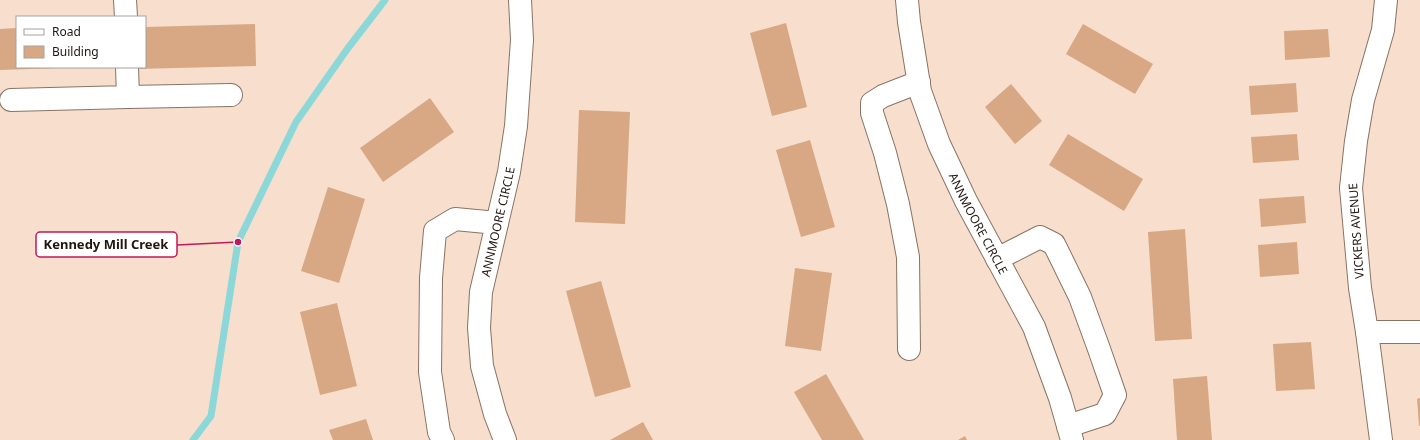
<svg xmlns="http://www.w3.org/2000/svg" width="1420" height="440" viewBox="0 0 1420 440" font-family="'Noto Sans',sans-serif">
<rect width="100%" height="100%" fill="#f7decd"/>
<g fill="none" stroke-linecap="round" stroke-linejoin="round">
<!-- stream -->
<path stroke="#8cd8d8" stroke-width="7" d="M193,440l18,-24 27,-174 58,-120 52,-74 37,-48"/>
</g>
<!-- building -->
<path fill="#d8a784" d="M786,23l21,84 -35,9 -22,-83z
M255,24l1,42 -120,3v-2h9v-40z
M1083,24l70,40 -18,30 -69,-40z
M17,28v39h43v1l-60,2v-41z
M1328,29l2,28 -45,3 -1,-29z
M1296,83l2,29 -47,3 -2,-29z
M1011,84l31,37 -27,23 -30,-37z
M430,98l24,34 -71,50 -23,-34z
M579,110l51,2 -5,112 -50,-2z
M1068,134l75,45 -19,32 -75,-46z
M1297,134l2,26 -46,3 -2,-26z
M810,140l25,87 -34,10 -25,-87z
M328,187l37,12 -26,84 -38,-12z
M1304,196l2,27 -45,4 -2,-28z
M1185,229l7,110 -37,2 -7,-109z
M1297,242l2,32 -39,3 -2,-32z
M795,268l37,5 -11,78 -36,-5z
M601,281l30,106 -36,10 -29,-106z
M337,303l20,83 -37,9 -20,-83z
M1311,342l4,47 -39,2 -3,-47z
M826,374l38,66h-42l-28,-48z
M1207,376l5,64h-35l-4,-61z
M1420,398v28h-1l-2,-27z
M366,419l7,21h-40l-4,-10z
M643,422l10,18h-43z
M965,436l2,4h-9z"/>
<g fill="none" stroke-linecap="round" stroke-linejoin="round">
<!-- minor casing -->
<g stroke="#8a7364" stroke-width="24">
<g id="minor">
<path d="M125,0l1,17"/>
<path id="s1" d="M907,0l2,22 11,69 19,53 27,57 68,126 26,71 12,42"/>
<path d="M128,97l103,-2"/>
<path d="M11,100l117,-3 -1,-30"/>
<path d="M997,259l43,-22 14,7 26,53 19,52 16,46 -10,19 -37,12"/>
<path d="M1367,332h53"/>
<path d="M909,349l-1,-92 -10,-53 -13,-51 -13,-40v-10l11,-7 36,-14"/>
<path d="M443,440l-4,-8 -9,-60 1,-94 4,-47 20,-12 42,4"/>
<path id="s2" d="M505,440l-10,-26 -13,-48 -3,-38 2,-36 28,-120 7,-46 6,-86 -2,-40"/>
<path d="M1381,440l-14,-108 -7,-44 -9,-100 5,-47 7,-41 20,-70 3,-30"/>
</g>
</g>
<!-- minor -->
<use href="#minor" stroke="#fff" stroke-width="22"/>
</g>
<g text-anchor="middle" dominant-baseline="central" stroke-width="3.5" stroke-linejoin="round" paint-order="stroke">
<!-- street labels -->
<g font-size="12" fill="#201711" stroke="#fff">
<text stroke="none"><textPath href="#s2" startOffset="224">ANNMOORE CIRCLE</textPath></text>
<text stroke="none"><textPath href="#s1" startOffset="237">ANNMOORE CIRCLE</textPath></text>
<text transform="translate(1356 231) rotate(-94)">VICKERS AVENUE</text>
</g>
</g>
<!-- callouts -->
<path fill="none" stroke="#c2185b" stroke-width="1.5" d="M238 242L177 245"/>
<circle fill="#c2185b" stroke="#fff" stroke-width="1.5" cx="238" cy="242" r="4"/>
<rect fill="#fff" stroke="#c2185b" stroke-width="1.5" x="36" y="232" width="141" height="25" rx="4"/>
<g font-size="13" text-anchor="middle" font-weight="bold" fill="#201711">
<text x="106" y="249">Kennedy Mill Creek</text>
</g>
<!-- legend -->
<rect x="16" y="16" width="130" height="52" fill="#ffffff" stroke="#a6a2a0"/>
<rect x="24" y="29" width="20" height="6" fill="#ffffff" stroke="#a6a2a0"/>
<text x="52" y="36" font-size="12" fill="#201711">Road</text>
<rect x="24" y="46" width="20" height="12" fill="#d8a784" stroke="#a6a2a0"/>
<text x="52" y="56" font-size="12" fill="#201711">Building</text>
</svg>
